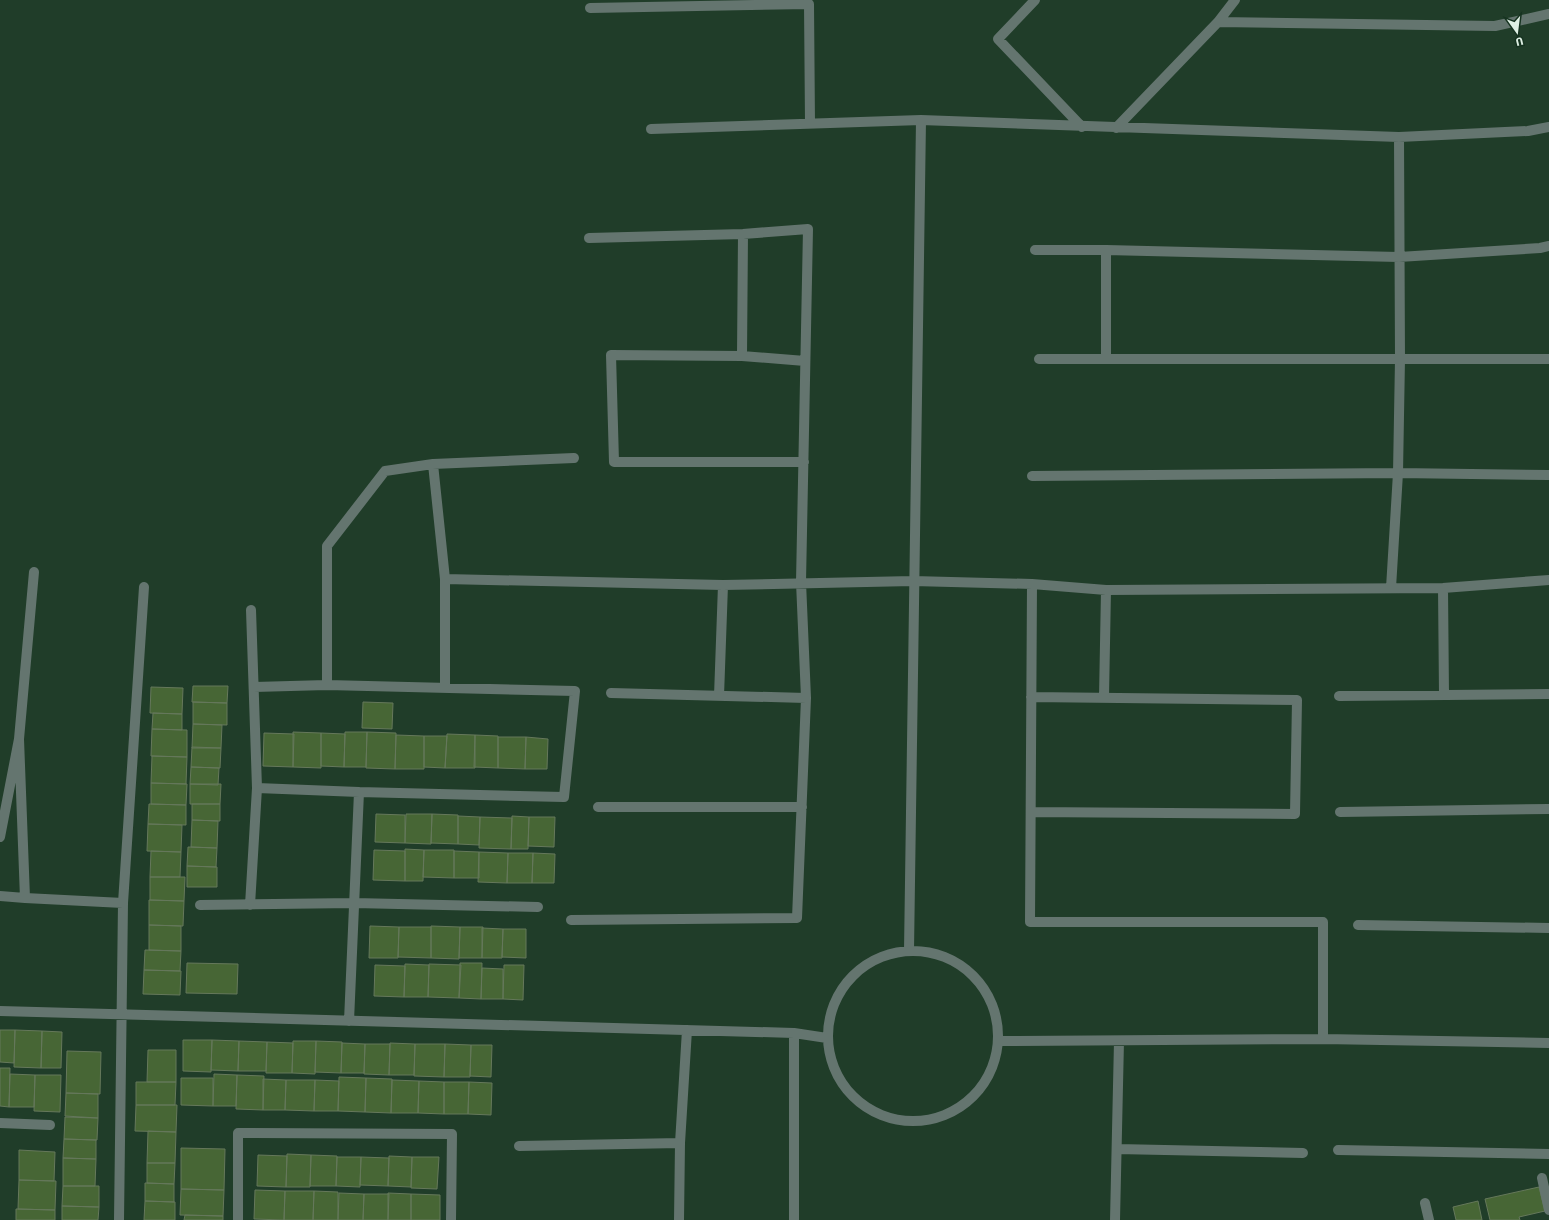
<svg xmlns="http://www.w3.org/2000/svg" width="1549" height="1220" viewBox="0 0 1549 1220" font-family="'Fira Sans',sans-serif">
<rect width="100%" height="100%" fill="#203d29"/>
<!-- building -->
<path fill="#476635" stroke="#65785b" d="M193,686h35l-1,17 -35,-1z
M151,687l32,1 -1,26 -32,-1z
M193,702l34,1v22l-34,-1z
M363,702l30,1 -1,26 -30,-1z
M153,713l29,1v16l-30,-1z
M193,724l29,1 -1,23h-29z
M152,729l35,1v27l-36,-1z
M293,732l28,1v35l-28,-1z
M345,732h22l-1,35h-22z
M367,732l29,1 -1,36 -29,-1z
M264,733l30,1 -1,33 -30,-1z
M321,733l24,1 -1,33 -23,-1z
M447,734l28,1v33h-30z
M396,735l28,1v33h-29z
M475,735l23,1v32l-24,-1z
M424,736h23l-2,32 -21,-1z
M498,737h28l-1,32 -27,-1z
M526,737l22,2 -1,30h-22z
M192,747l29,1 -1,20 -29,-1z
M152,756l35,1 -1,27 -35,-1z
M191,767l28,1 -1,17 -28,-1z
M151,783l36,1 -1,21 -35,-1z
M190,784h31l-1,20h-30z
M149,804l37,1v20l-38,-1z
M192,804h28v17l-28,-1z
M376,814l29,1v28l-30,-1z
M406,814h26l-1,30 -26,-1z
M432,814l26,1v29l-27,-1z
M458,816l22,1 -1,28 -21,-1z
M512,816l17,1 -1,32h-17z
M480,817l32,1 -1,31 -32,-1z
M529,817h26l-1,30 -26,-1z
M192,820l26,1 -1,27 -26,-1z
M148,824l34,1 -1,27 -34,-1z
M188,847l29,1 -1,19 -29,-1z
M405,849l19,1 -1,31h-18z
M374,850l31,1v30l-32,-1z
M424,850h30v28l-31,-1z
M151,851l30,1 -1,25h-30z
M454,851l25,1v26h-25z
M479,852l29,1 -1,30 -29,-1z
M508,853h25l-1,30h-25z
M533,853l22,1 -1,29h-22z
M187,866l30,1v20h-30z
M150,877h35l-1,24 -34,-1z
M149,900l35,1 -1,25 -34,-1z
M149,925l32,1v25l-32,-1z
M370,926l29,1 -1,31h-29z
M431,926l29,1 -1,32 -28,-1z
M399,927h32v31l-33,-1z
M460,927h23l-1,31h-23z
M482,928l21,1 -1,29h-20z
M503,929h23v29l-24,-1z
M145,950l36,1 -1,20 -36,-1z
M187,963l51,1 -1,30 -51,-1z
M460,963h22l-1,36 -22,-1z
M405,964l24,1 -1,32h-24z
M429,964l32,1 -2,33 -31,-1z
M375,965l30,1 -1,31 -30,-1z
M504,965h20l-1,35 -20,-1z
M482,968l21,1v30h-22z
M144,970l37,1 -1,24 -37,-1z
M0,1030h15l-1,33 -14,-1z
M15,1030l27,1 -1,37 -27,-1z
M42,1031l20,1 -1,36h-20z
M183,1040h29l-1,32 -28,-1z
M212,1040l27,1 -1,30 -27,-1z
M239,1041l28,1 -1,29h-28z
M293,1041h23l-1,33 -23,-1z
M316,1041l26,1 -1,31 -26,-1z
M267,1042l26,1 -1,30h-26z
M342,1043l23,1 -1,29h-23z
M390,1043l25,1 -1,31h-25z
M365,1044h25l-1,31 -25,-1z
M415,1044h30l-1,33 -30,-1z
M445,1044l26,1 -1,32h-26z
M471,1045h21l-1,32 -21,-1z
M148,1050h28v32h-29z
M67,1051l34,1 -1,42 -34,-1z
M0,1068h10l-1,39 -9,-1z
M10,1074l25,1 -1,32h-25z
M214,1074l23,1 -1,31h-23z
M35,1075h26l-1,37 -26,-1z
M237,1075l27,1 -1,34 -27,-1z
M339,1077l27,1 -1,34 -27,-1z
M181,1078h32v28l-32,-1z
M366,1078l26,1 -1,34 -26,-1z
M263,1079l23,1 -1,30h-22z
M286,1080h29l-1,31 -29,-1z
M315,1080l24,1 -1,30h-24z
M392,1080l27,1 -1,32h-27z
M419,1081l25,1v32l-26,-1z
M136,1082h40l-1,23h-39z
M444,1082h25l-1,32h-24z
M469,1082l23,1 -1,32 -23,-1z
M66,1093l32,1v24l-33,-2z
M136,1105h41l-1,27 -41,-1z
M65,1117l33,1 -1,22 -33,-1z
M148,1131l28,1 -1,31h-28z
M64,1139l32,1v19l-33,-1z
M181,1148l44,1 -1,41 -43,-1z
M19,1150l36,2 -1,29 -35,-1z
M287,1154l24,1 -1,32h-24z
M258,1155l29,1 -1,31 -29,-1z
M311,1155l26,1 -1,30h-26z
M389,1156l23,1 -1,30 -23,-1z
M337,1157h24l-1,30 -24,-1z
M361,1157l28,1 -1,28 -28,-1z
M412,1157h27l-2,32 -26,-1z
M63,1158l33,1 -1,27h-32z
M147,1163h28l-1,21 -27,-1z
M19,1180l37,1 -1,29 -37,-1z
M145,1183l29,1v18l-29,-1z
M63,1186h36v21l-37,-1z
M1539,1187l6,24 -26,6 1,3h-30l-5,-21z
M181,1189l43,1 -1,26 -43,-1z
M255,1190l30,1 -1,29 -30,-1z
M285,1191h29l-1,29h-29z
M314,1191l24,1v28h-25z
M339,1193l25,1 -1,26h-25z
M388,1193l23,1v26h-23z
M364,1194h25l-1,26h-25z
M411,1194l29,1v25h-29z
M145,1201l30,1v18h-31z
M1478,1201l4,19h-26l-3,-13z
M62,1206l37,1 -1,13h-36z
M16,1209l39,1v10h-39z
M185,1215l38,1v4h-39z"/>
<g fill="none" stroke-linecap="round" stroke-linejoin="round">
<!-- street -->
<path stroke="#64756f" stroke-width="10" d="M1035,0l-37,39 84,88
M590,8l219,-4 1,120
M1218,22l277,4 54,-12
M1116,128l102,-106 17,-22
M651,129l270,-9 478,17 129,-6 21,-4
M1035,250h71l293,7 141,-9 9,-2
M1106,250v109
M742,356l1,-122
M1039,359h510
M804,462h-190l-3,-107 131,1 63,5
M433,464l12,115v108
M1032,476l366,-3 151,2
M445,579l278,6 190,-4 119,3 74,6 337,-2 106,-8
M1391,588l7,-115 2,-114 -1,-222
M1443,588l1,107
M327,685v-139l58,-75 48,-7 141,-6
M254,687l73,-2 248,6 -11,106 -205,-5 -102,-4
M611,693l195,5
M719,696l4,-111
M1339,696l210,-2
M1104,697l2,-107
M19,739l15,-167
M598,807h204
M1031,812l264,2 2,-114 -266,-3
M1340,812l209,-3
M0,837l19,-98 6,159 98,5
M0,896l25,2
M200,905l154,-2 184,4
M250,905l7,-117 -6,-178
M571,920l226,-2 9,-220 -5,-116 7,-353 -65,5 -154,4
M1358,925l191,3
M909,951l12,-831
M828 1036a85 85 0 1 1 170 0a85 85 0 1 1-170 0Z
M0,1011l794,22 33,5
M349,1021l10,-229
M1323,1039l226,4
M999,1041l324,-2v-117h-293l2,-338
M0,1123l50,2
M519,1146l161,-3
M1117,1149l186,4
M1338,1150l211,4
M1542,1178l7,32
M1425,1203l4,17
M119,1220l4,-317 21,-316
M238,1220v-87l214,1 -1,86
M679,1220l1,-77 7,-113
M794,1220v-187
M1115,1220l4,-179"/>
</g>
<!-- north arrow -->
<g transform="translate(1517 32) rotate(166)" stroke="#163320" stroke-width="3" paint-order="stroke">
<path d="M0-3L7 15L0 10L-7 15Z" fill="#deefe3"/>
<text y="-6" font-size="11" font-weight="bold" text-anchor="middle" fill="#deefe3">U</text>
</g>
</svg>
